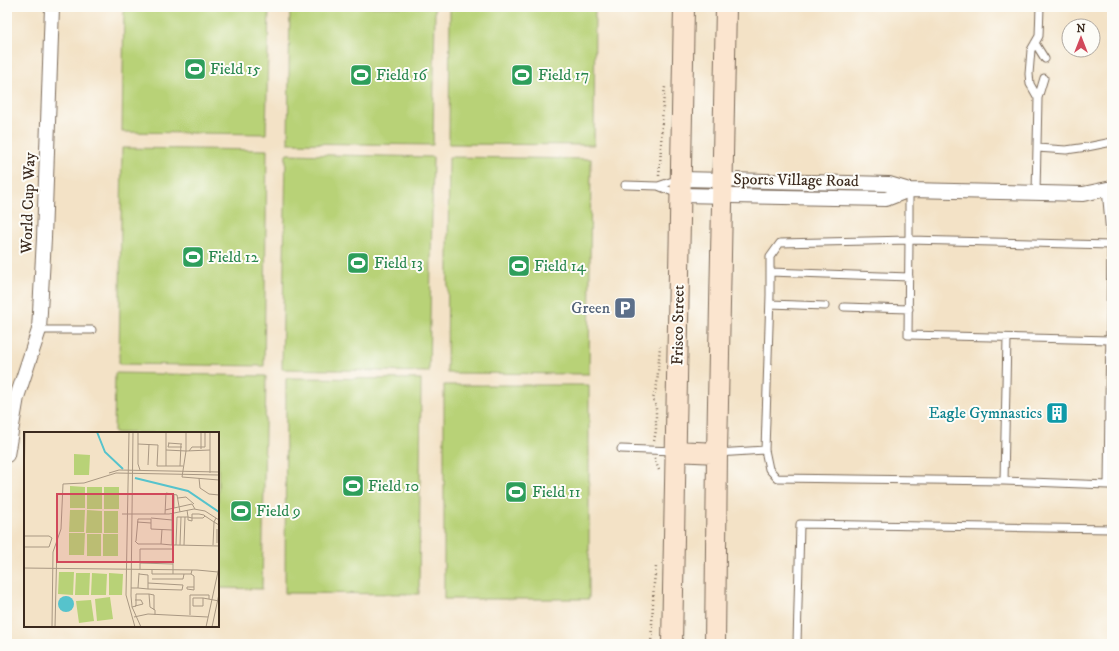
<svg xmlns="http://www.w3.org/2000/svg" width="1119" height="651" viewBox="0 0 1119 651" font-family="'IM FELL DW Pica',serif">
<rect width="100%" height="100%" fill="#fdfcf7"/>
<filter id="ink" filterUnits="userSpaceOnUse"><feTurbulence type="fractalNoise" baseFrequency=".025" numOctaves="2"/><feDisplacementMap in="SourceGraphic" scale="8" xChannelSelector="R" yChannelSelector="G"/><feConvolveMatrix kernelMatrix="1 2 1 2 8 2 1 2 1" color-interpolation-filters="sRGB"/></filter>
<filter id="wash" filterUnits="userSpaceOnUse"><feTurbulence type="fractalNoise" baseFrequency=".012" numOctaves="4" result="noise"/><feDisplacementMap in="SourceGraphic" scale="16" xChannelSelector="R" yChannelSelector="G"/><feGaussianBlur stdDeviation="0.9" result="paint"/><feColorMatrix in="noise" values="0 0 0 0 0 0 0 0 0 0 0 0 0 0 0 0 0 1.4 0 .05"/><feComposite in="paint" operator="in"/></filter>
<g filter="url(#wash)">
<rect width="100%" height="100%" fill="#f3e2c6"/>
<!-- green -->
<path fill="#b8d277" stroke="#7a7e4a" d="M124,7h145l-3,127 -144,-2z
M290,7h145l-2,138 -145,-2z
M450,7h145l-1,138 -145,-1z
M122,148l145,2 -3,216 -145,-2z
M286,154l147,3 -4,215 -147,-3z
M449,157l142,2 -2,215 -142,-1z
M115,373l151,3 -4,213 -44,-1v-155h-104z
M286,378l135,1 -2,215 -134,-1z
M444,385h145v214h-145z"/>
</g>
<g filter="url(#ink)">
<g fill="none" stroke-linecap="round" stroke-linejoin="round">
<!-- lane casing -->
<g stroke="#7b6a59" stroke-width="9">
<path id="lane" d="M1035,43l10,16
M1038,98l6,-20
M1037,148l29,2 21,-3 25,-5
M625,185l33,1 21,-7
M658,186l20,8
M1106,189l5,56 -3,240h4
M909,190v50l202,5
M1036,193l2,-95 -8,-14 -1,-10 2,-24 8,-14 1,-29
M770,272l139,5
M770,304l55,2
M844,307l65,2
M39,330h53
M1007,338l-3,143 104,4
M621,449l54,2
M765,450l5,-155v-38l10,-14 129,-3 -1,95 202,5
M717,453l48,-3 4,19 8,9 227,3
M797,644l3,-120 312,5"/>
</g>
<!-- street casing -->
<g stroke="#7b6a59" stroke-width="16">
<path id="street" d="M681,179l208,5 20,6 174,4 29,-6
M681,195l205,4 23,-9
M7,455l10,-58 22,-67 5,-92 8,-231"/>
</g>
<!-- secondary casing -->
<g stroke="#7b6a59" stroke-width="22">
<path id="secondary" d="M675,451l42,2
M672,644l12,-637
M715,644l2,-191 9,-446"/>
</g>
<!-- path -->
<path stroke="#7b6a59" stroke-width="2.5" stroke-dasharray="1 3" stroke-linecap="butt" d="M659,176c3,-30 2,-59 6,-89
M654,441l2,-11v-24l-3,-7 4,-14 3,-39
M654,458l5,12
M651,644l3,-61 2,-16"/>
<!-- lane -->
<use href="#lane" stroke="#fff" stroke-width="7"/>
<!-- street -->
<use href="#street" stroke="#fff" stroke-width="14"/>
<!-- secondary -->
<use href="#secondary" stroke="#fbe5cf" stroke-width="20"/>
</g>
</g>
<!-- icons -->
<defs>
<g id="stadium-square" transform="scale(1.15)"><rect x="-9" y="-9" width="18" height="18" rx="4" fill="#2e9e5b" stroke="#fdfcf7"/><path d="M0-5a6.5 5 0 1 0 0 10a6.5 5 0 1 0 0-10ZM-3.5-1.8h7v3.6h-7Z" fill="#fff"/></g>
<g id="parking-square" transform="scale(1.15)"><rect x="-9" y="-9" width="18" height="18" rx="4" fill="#5c6f8a" stroke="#fdfcf7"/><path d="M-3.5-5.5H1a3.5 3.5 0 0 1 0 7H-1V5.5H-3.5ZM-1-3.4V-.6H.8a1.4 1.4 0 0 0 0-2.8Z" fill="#fff"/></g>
<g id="building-square" transform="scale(1.15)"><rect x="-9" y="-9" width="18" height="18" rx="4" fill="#0f9aa8" stroke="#fdfcf7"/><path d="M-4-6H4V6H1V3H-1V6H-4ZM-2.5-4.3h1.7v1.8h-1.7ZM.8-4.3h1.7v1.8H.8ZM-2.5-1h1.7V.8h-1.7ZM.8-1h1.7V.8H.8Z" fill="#fff"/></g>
</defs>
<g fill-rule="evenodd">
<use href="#stadium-square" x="195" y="69"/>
<use href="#stadium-square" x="361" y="75"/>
<use href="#stadium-square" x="522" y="75"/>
<use href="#stadium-square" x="193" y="257"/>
<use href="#stadium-square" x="358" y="263"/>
<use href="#stadium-square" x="519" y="266"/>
<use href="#parking-square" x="625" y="308"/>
<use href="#building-square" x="1057" y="413"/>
<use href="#stadium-square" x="353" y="486"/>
<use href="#stadium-square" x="516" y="492"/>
<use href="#stadium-square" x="241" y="511"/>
</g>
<g text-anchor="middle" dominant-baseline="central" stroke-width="4" stroke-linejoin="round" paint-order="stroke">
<!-- leisure labels -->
<g font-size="16" fill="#27864d" stroke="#fdfcf7" text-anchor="start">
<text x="210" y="69">Field 15</text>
<text x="376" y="75">Field 16</text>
<text x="538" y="75">Field 17</text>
<text x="208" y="257">Field 12</text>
<text x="374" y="263">Field 13</text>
<text x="534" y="266">Field 14</text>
<text x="368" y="486">Field 10</text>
<text x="532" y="492">Field 11</text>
<text x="256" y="511">Field 9</text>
</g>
<!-- street labels -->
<g font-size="16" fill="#3b2a1e" stroke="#fdfcf7">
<text transform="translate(796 180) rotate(1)">Sports Village Road</text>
<text transform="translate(28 203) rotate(-88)">World Cup Way</text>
<text transform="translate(678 325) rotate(-89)">Frisco Street</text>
</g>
<!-- service labels -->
<g font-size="16" fill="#4e5e75" stroke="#fdfcf7" text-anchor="end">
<text x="610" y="308">Green</text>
</g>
<!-- culture labels -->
<g font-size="16" fill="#0d838f" stroke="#fdfcf7" text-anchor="end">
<text x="1042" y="413">Eagle Gymnastics</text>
</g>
</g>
<!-- overview -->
<g transform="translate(24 432)">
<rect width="195" height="195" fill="#f3e2c6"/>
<path d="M50,22l16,1 -1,20h-15zM46,54l15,1v21h-15zM63,55h15v22h-15zM80,55h15v22h-15zM46,78h15l-1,22h-15zM63,78l15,1v22h-16zM80,79h14v22h-14zM45,101h16l-1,22h-15zM63,102h14v22h-14zM79,102h15v22h-15zM35,140h15l-1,23 -15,-1zM52,141h14l-1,22h-14zM68,141l15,1 -1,21h-15zM85,141l14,1 -1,21h-13zM86,165l3,22 -16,2 -2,-22zM67,168l3,21 -15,2 -3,-22z" fill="#b8d277"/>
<path d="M34 172a8 8 0 1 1 16 0a8 8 0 1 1-16 0Z" fill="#56c3cc"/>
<path fill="none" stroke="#56c3cc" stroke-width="2" d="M73,0l8,20 18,17M111,46l53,13 31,21"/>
<path fill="none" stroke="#a99883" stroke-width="1" d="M105,0l-3,163 9,32M109,0l-2,164 1,11 9,20M114,0v32l2,6M142,0v18l20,1 -4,26 37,3M162,0v19l24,-1M144,11l14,1M145,11l-1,4h14M114,12l20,1 -1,21h9M177,17v-17M142,18v16h17M165,19l3,-4h13v-15M124,33l1,-21M156,34l1,-22M85,41l10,-3 100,2M186,41v-41M175,46l1,10 9,6 10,1M0,55l1,-55M154,66l8,-1 8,7M150,76v-14M141,78l27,-6 3,5M163,78l1,7h-11l-1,28 43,1M98,82h47l25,-5 11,2 14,9M141,82l1,-21 11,2 3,17M148,82v31h4M181,84l-2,2h-11l-4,-1v3l4,1v-7h7l5,1 1,1 9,6 2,-4M127,86l21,2M113,90l14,1M138,97l-1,15 11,1M0,104h25l3,2 -3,9h-25M111,109l3,3h23M112,109l2,-22h13v10l21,1M193,111v-14M156,113l1,-28M160,113l1,-28M189,113l1,-23 5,3M116,131l33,1M0,136l173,2 21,2M116,137v-20h33v25M128,137v5h39l1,-4M167,142l3,2v14l-7,-1v-2h7M128,147h31l1,-5M124,151l35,2 -1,5 -34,-1M107,156h7l1,-15M114,156l10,1v-14l-9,-1M125,162l5,1v15M179,166v8h-10v-8h10l16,3M111,168h6l2,4 -8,2M108,175l4,-1v-12h13l1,13 5,3v5M166,183v-20h19v4M110,185l14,-3 60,3M28,195l1,-75 8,-23 2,-45 21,-1 32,-10 103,2M31,195l2,-84M182,195l13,-60M188,195l7,-33"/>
<path fill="#d1495b" fill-opacity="0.15" stroke="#d1495b" stroke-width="2" d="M33,62h116v68h-116z"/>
<rect width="195" height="195" fill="none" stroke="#3b2a1e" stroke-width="2"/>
</g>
<!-- margin -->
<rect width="1119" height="651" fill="none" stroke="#fdfcf7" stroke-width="24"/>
<!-- north arrow -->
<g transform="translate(1081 38)"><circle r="19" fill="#fdfcf7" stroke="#afa8a0"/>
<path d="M0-3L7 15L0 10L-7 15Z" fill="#d1495b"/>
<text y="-6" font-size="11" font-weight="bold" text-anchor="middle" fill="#3b2a1e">N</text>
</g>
</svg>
